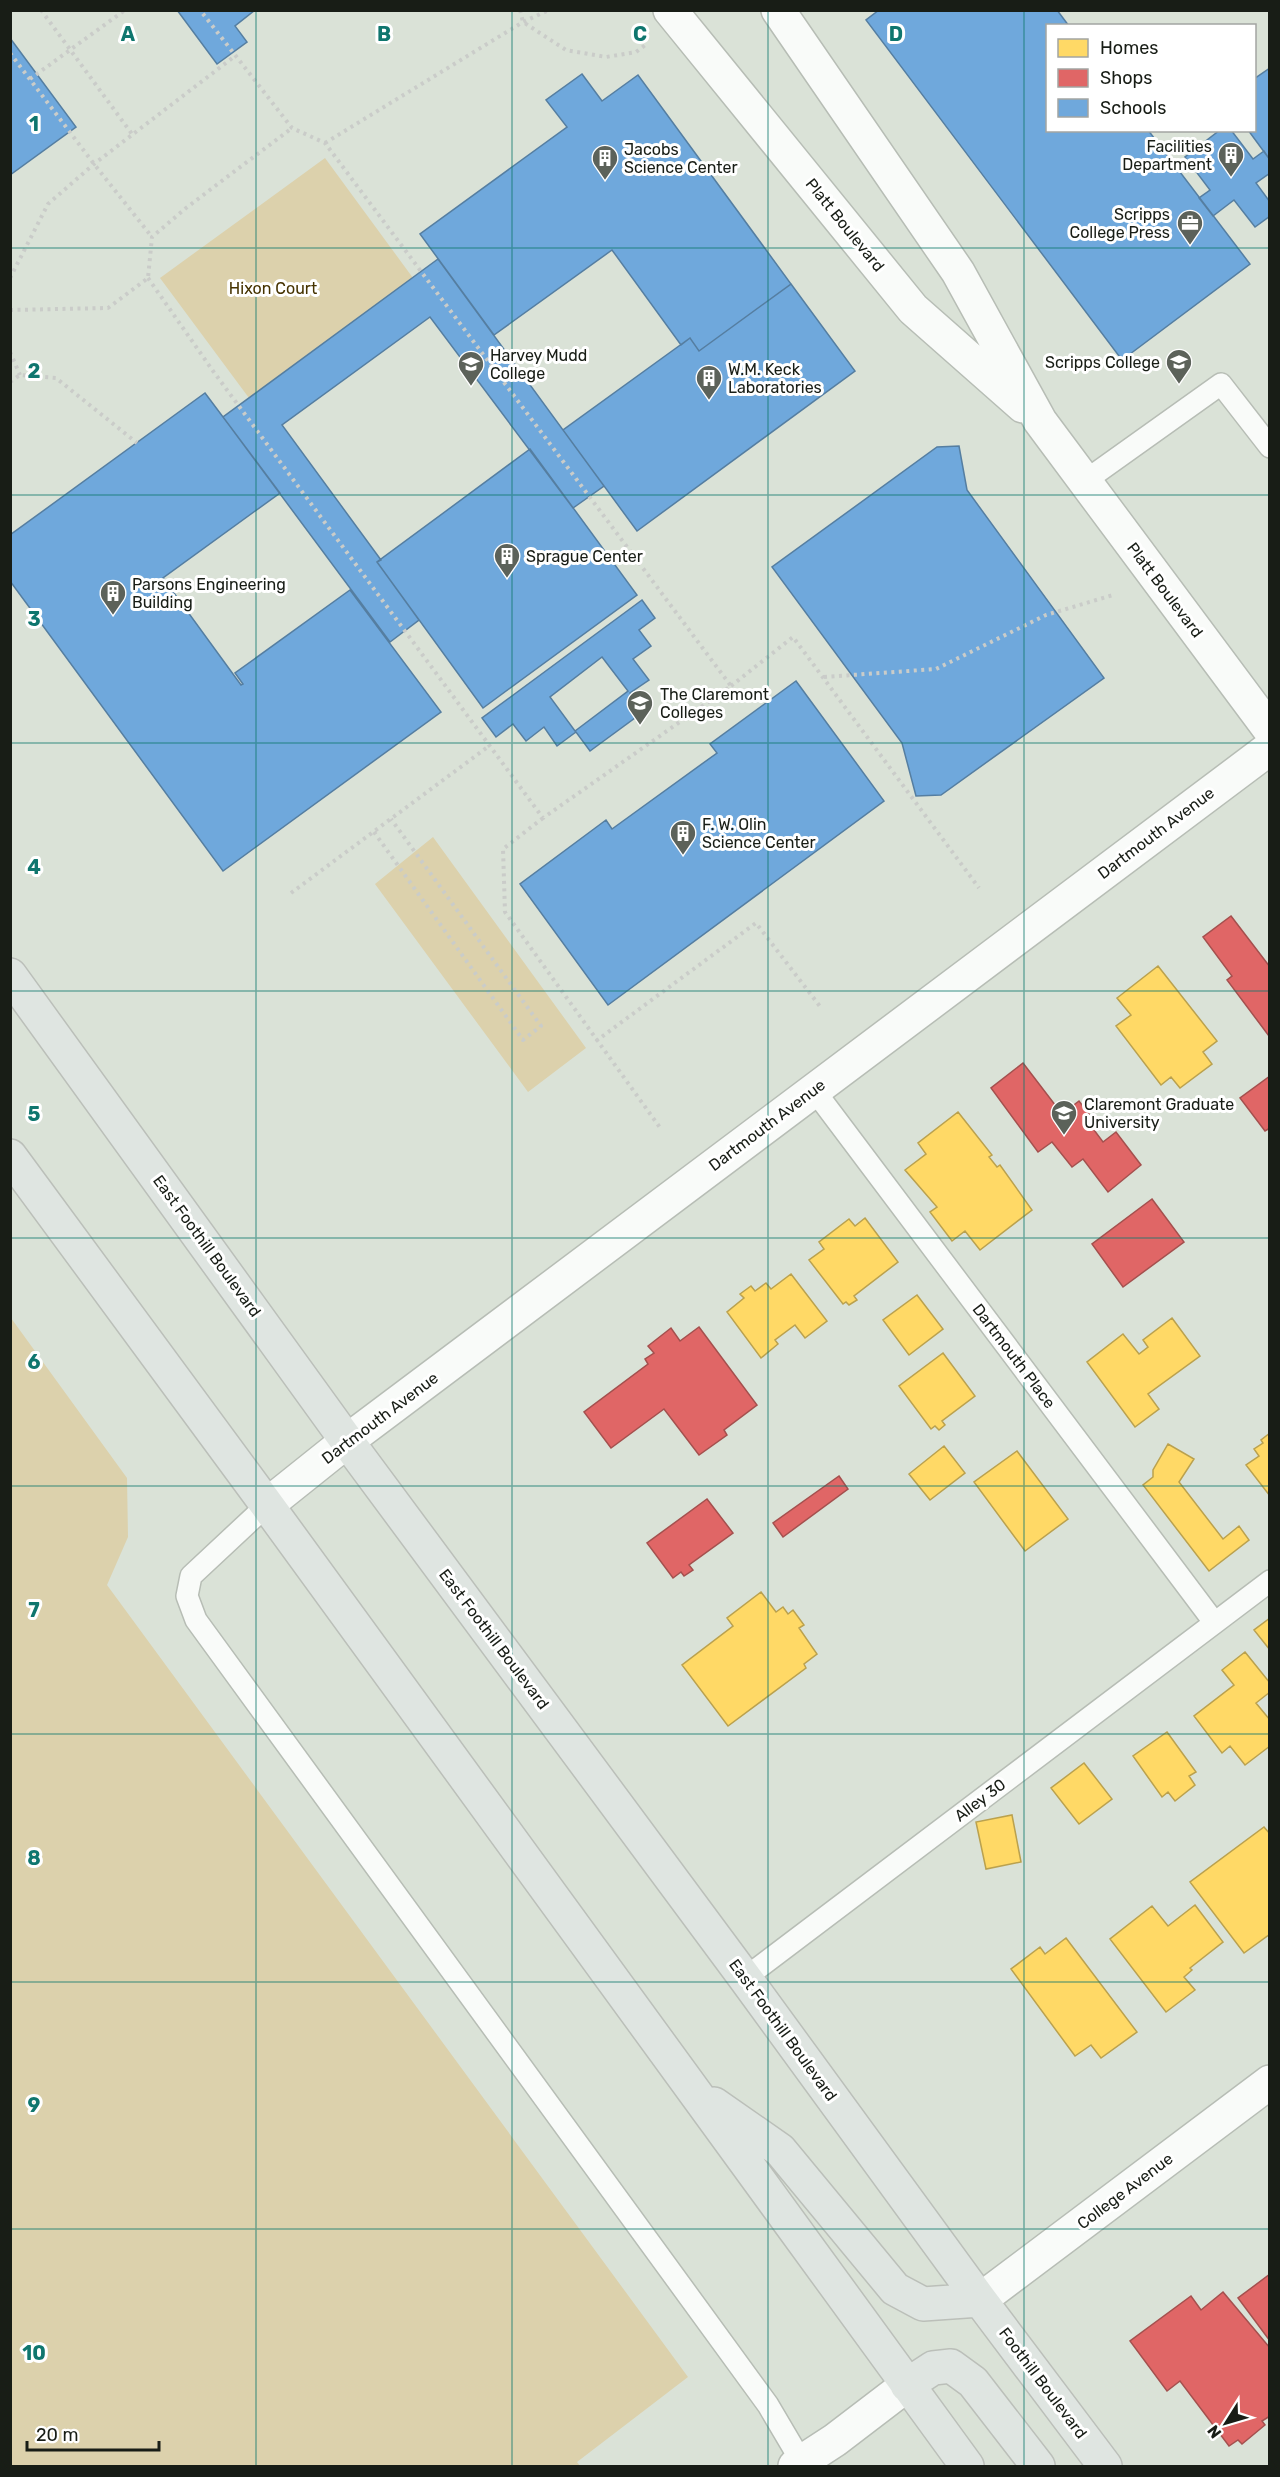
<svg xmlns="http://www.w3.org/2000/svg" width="1280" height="2477" viewBox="0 0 1280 2477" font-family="Rubik,sans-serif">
<rect width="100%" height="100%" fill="#dae2d7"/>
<!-- green -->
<path fill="#dcd1ac" d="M325,158l88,120 -164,120 -89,-120z
M433,837l153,211 -58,44 -153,-208z
M11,1318l116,160 1,59 -21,48 581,792 -111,85 3,4h-569z"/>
<!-- homes -->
<path fill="#ffd966" stroke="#baa14e" stroke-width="1.5" d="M1158,966l59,75 -14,11 9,12 -32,24 -9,-11 -10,8 -45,-59 15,-11 -14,-17z
M958,1112l34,43 -3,2 8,10 3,-2 32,45 -52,40 -15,-19 -13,10 -22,-29 7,-5 -32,-37 21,-16 -8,-11z
M865,1218l33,44 -44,34 3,4 -8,5 -3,-3 -3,2 -34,-44 15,-11 -5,-7 30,-23 6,7z
M791,1274l36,47 -22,17 -10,-13 -20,15 3,4 -17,14 -34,-46 17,-14 -4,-4 11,-8 4,5 11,-8 5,6z
M917,1295l26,34 -34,26 -26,-35z
M1172,1318l28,38 -52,38 11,15 -24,18 -48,-65 36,-28 16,20 9,-7 -5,-7z
M943,1353l32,43 -33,25 3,4 -6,5 -4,-4 -4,3 -32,-43z
M1270,1433v63l-24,-31 13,-9 -5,-7 9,-6 -2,-3z
M1168,1444l26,15 -15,23 44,57 16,-13 10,14 -40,31 -66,-86 10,-8v-7z
M944,1446l21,27 -35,27 -21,-26z
M1017,1451l51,68 -43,32 -51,-69z
M761,1592l15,20 7,-5 5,7 5,-4 11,15 -5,3 18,26 -13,10 2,4 -78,58 -46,-61 51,-39 -6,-8z
M1270,1618v32l-16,-20z
M1245,1652l25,31v9l-14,11 14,17v26l-25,19 -15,-19 -8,7 -28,-37 40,-31 -12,-15z
M1167,1732l29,40 -7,4 6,9 -20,16 -7,-9 -6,5 -29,-41z
M1084,1763l28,36 -33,25 -28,-36z
M1012,1815l9,47 -35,7 -10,-47z
M1264,1827l6,7v100l-26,19 -54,-71z
M1195,1905l28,37 -33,26 2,2 -8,7 11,13 -29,22 -56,-73 42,-33 16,20z
M1066,1938l71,94 -36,26 -10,-13 -16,11 -64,-87 29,-22 5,7z"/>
<!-- shops -->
<path fill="#e06666" stroke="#a4504e" stroke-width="1.5" d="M1231,916l39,51 -1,69 -42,-56 5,-4 -29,-39z
M1023,1063l39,51 17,-13 20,26 -5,3 9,12 13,-10 25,33 -33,27 -25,-33 -11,8 -20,-25 -14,10 -47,-64z
M1270,1076v52l-5,3 -25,-33z
M1152,1199l32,43 -61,45 -31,-43z
M699,1327l58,78 -33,25 3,5 -28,20 -35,-46 -53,39 -27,-36 64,-48 -3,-5 9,-6 -6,-7 23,-18 9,13z
M839,1476l9,13 -65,48 -10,-14z
M707,1499l26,34 -44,32 4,5 -9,6 -3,-4 -8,6 -26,-35z
M1270,2274v67l-32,-43z
M1223,2292l47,56v68l-8,5 3,4 -23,19 -4,-4 -9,6 -49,-65 -13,10 -37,-50 61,-45 10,14z"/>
<!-- schools -->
<path fill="#6fa8dc" stroke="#557ea1" stroke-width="1.5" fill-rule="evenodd" d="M177,10h78l-20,16 12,16 -30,22z
M879,10h178l12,16h-21v104h100l102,134 -128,96 -256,-340z
M10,38l66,89 -66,48z
M1270,68v92l-22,-30h6v-51z
M582,74l20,27 36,-26 153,209 -92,67 -9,-13 -9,7 -69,-95 -118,85 -74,-101 147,-107 -21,-27z
M1220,130h11l22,29 11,-8 6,9v13l-14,10 14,19v14l-15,11 -21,-27 -21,16 -14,-18 11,-8 -25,-33z
M438,259l166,227 -31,22 -143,-191 -148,108 99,135 -4,2 42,58 -29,22 -167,-225z
M791,284l64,87 -218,160 -74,-101 127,-92 9,13z
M205,393l75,100 -117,85 78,107 2,-1 -8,-11 115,-83 91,122 -218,159 -213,-290v-46z
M959,446l8,44 137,188 -163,117 -25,1 -14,-53 -130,-176 165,-120z
M530,449l107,146 -154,113 -106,-146z
M642,600l13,18 -16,12 12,16 -18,13 16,21 -19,13 13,19 -53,39 -14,-19 -19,14 -13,-19 -18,14 -13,-17 -17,13 -14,-19zM602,657l26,34 -53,40 -25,-34z
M796,681l88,120 -276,204 -88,-121 86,-64 6,9 105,-76 -7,-9z"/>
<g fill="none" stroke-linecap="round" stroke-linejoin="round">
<!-- service casing -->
<g stroke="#b7bdb5" stroke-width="24">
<path id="service" d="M1085,481l136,-97 49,63
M814,1090l400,532
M267,1505l-76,71 -4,20 9,24 572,785 36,61
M745,1978l525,-397"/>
</g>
<!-- minor casing -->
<g stroke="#b7bdb5" stroke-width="36">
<path id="minor" d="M670,10l243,299 110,97
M778,10l180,262 82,149 230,309
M267,1505l80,-64 923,-693
M795,2466l40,-26 72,-55"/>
</g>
<!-- tertiary casing -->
<g stroke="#b7bdb5" stroke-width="36">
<path id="tertiary" d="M980,2300l290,-218"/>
</g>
<!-- primary casing -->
<g stroke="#bbbfb9" stroke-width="36">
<path id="primary" d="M10,975l337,466 398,537 235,322 125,166
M10,1156l257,349 700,961
M714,2104l66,46 115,139 28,15 57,-4
M907,2385l26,-17 18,-2 22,16 65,84"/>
</g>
<!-- path -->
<path stroke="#caccc9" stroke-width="4" stroke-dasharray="3 4.5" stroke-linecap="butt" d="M41,10l91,124
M520,10l3,12 43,28 40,7 30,-5 12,-9
M10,53l84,111 58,73
M30,79l95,-69
M325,143l198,-121 26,-12
M10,278l38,-74 46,-40 141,-108
M148,278l65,93 330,447 188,-132 -406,-543 -33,-15 -92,-118
M10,310l98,-2 40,-30 4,-41 34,-29 106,-80
M10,352l10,23
M10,382l10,-7 36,3 81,65
M824,677l112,-8 110,-54 67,-20
M731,686l62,-49 186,251
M543,818l-40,31 2,63 156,217
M374,832l149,208 18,-14 -150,-207
M291,893l198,-147
M596,1041l160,-118 66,86"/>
<!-- service -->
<use href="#service" stroke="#f9fbf9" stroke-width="21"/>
<!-- minor -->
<use href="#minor" stroke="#f9fbf9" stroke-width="33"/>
<!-- tertiary -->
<use href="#tertiary" stroke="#f9fbf9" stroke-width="33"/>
<!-- primary -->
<use href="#primary" stroke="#dfe5e1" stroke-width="33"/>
</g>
<!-- grid -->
<path fill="none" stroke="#0f766e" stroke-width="1.5" stroke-opacity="0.55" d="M256,10v2456M512,10v2456M768,10v2456M1024,10v2456M10,248h1260M10,495h1260M10,743h1260M10,991h1260M10,1238h1260M10,1486h1260M10,1734h1260M10,1982h1260M10,2229h1260"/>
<!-- icons -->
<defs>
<g id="building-pin" transform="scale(1.35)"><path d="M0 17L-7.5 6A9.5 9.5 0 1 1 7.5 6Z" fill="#5c625a" stroke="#fff"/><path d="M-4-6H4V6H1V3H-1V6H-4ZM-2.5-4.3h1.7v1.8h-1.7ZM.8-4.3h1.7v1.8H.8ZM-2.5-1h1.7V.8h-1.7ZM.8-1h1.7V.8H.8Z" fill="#fff"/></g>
<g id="office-pin" transform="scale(1.35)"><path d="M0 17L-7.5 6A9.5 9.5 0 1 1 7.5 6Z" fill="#5c625a" stroke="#fff"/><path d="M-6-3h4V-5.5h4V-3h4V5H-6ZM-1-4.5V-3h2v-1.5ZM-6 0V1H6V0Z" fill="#fff"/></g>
<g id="university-pin" transform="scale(1.35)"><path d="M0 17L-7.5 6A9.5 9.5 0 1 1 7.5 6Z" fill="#5c625a" stroke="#fff"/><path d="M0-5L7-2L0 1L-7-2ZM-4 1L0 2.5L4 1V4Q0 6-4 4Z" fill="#fff"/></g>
</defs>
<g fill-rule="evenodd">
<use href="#building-pin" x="1231" y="155"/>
<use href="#building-pin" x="605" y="158"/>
<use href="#office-pin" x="1190" y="223"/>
<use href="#university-pin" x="1179" y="362"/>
<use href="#university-pin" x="471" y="364"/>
<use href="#building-pin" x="709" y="378"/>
<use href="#building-pin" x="507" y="556"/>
<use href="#building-pin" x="113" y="593"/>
<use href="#university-pin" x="640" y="703"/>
<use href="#building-pin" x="683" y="833"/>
<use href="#university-pin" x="1064" y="1113"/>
</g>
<g text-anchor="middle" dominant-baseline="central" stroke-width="6" stroke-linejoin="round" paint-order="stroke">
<!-- poi labels -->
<g font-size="16" fill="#181d16" stroke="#fff" text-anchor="start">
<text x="1212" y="146" text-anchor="end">Facilities<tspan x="1212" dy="18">Department</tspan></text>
<text x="624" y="149">Jacobs<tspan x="624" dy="18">Science Center</tspan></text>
<text x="1170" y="214" text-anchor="end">Scripps<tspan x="1170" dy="18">College Press</tspan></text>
<text x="490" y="355">Harvey Mudd<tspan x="490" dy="18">College</tspan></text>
<text x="1160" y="362" text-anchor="end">Scripps College</text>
<text x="728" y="369">W.M. Keck<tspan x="728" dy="18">Laboratories</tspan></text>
<text x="526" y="556">Sprague Center</text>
<text x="132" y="584">Parsons Engineering<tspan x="132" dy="18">Building</tspan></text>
<text x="660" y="694">The Claremont<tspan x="660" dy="18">Colleges</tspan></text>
<text x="702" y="824">F. W. Olin<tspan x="702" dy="18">Science Center</tspan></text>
<text x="1084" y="1104">Claremont Graduate<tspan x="1084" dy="18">University</tspan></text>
</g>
<!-- street labels -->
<g font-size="16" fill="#181d16" stroke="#fff">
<text transform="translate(845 225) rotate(51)">Platt Boulevard</text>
<text transform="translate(1165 590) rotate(53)">Platt Boulevard</text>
<text transform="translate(1156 833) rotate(-37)">Dartmouth Avenue</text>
<text transform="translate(767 1125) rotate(-37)">Dartmouth Avenue</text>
<text transform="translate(207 1246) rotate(54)">East Foothill Boulevard</text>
<text transform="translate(1014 1356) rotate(53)">Dartmouth Place</text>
<text transform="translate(380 1418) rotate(-37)">Dartmouth Avenue</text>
<text transform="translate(494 1639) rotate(53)">East Foothill Boulevard</text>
<text transform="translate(980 1800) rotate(-37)">Alley 30</text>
<text transform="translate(783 2030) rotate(54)">East Foothill Boulevard</text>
<text transform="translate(1125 2191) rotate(-37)">College Avenue</text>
<text transform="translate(1043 2383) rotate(53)">Foothill Boulevard</text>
</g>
<!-- park labels -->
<g font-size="16" fill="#463300" stroke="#fff">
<text x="273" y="288">Hixon Court</text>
</g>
</g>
<g font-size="20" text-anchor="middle" font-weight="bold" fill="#0f766e" stroke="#fff" stroke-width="6" stroke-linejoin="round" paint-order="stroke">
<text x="128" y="41">A</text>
<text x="384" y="41">B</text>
<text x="640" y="41">C</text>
<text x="896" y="41">D</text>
<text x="34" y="131">1</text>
<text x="34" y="378">2</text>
<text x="34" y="626">3</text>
<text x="34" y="874">4</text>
<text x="34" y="1121">5</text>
<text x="34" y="1369">6</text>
<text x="34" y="1617">7</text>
<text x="34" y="1865">8</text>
<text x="34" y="2112">9</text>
<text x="34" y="2360">10</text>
</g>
<!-- border -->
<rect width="1280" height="2477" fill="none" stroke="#181d16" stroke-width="24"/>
<!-- legend -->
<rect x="1046" y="24" width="210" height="108" fill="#ffffff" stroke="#a3a5a2" stroke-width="1.5"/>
<rect x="1058" y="39" width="30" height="18" fill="#ffd966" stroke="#a3a5a2" stroke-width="1.5"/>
<text x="1100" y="54" font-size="18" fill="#181d16">Homes</text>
<rect x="1058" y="69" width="30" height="18" fill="#e06666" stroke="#a3a5a2" stroke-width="1.5"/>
<text x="1100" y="84" font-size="18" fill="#181d16">Shops</text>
<rect x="1058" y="99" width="30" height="18" fill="#6fa8dc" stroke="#a3a5a2" stroke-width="1.5"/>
<text x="1100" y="114" font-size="18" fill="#181d16">Schools</text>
<!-- north arrow -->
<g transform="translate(1226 2423) rotate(233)" stroke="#ffffff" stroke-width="4.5" paint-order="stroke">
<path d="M0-4.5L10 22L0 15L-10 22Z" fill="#181d16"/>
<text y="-9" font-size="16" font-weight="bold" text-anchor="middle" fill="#181d16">N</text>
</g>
<!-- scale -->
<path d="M27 2441v9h132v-9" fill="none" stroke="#181d16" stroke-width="3"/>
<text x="36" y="2441" font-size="18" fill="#181d16" stroke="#ffffff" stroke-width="4.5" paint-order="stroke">20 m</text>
</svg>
